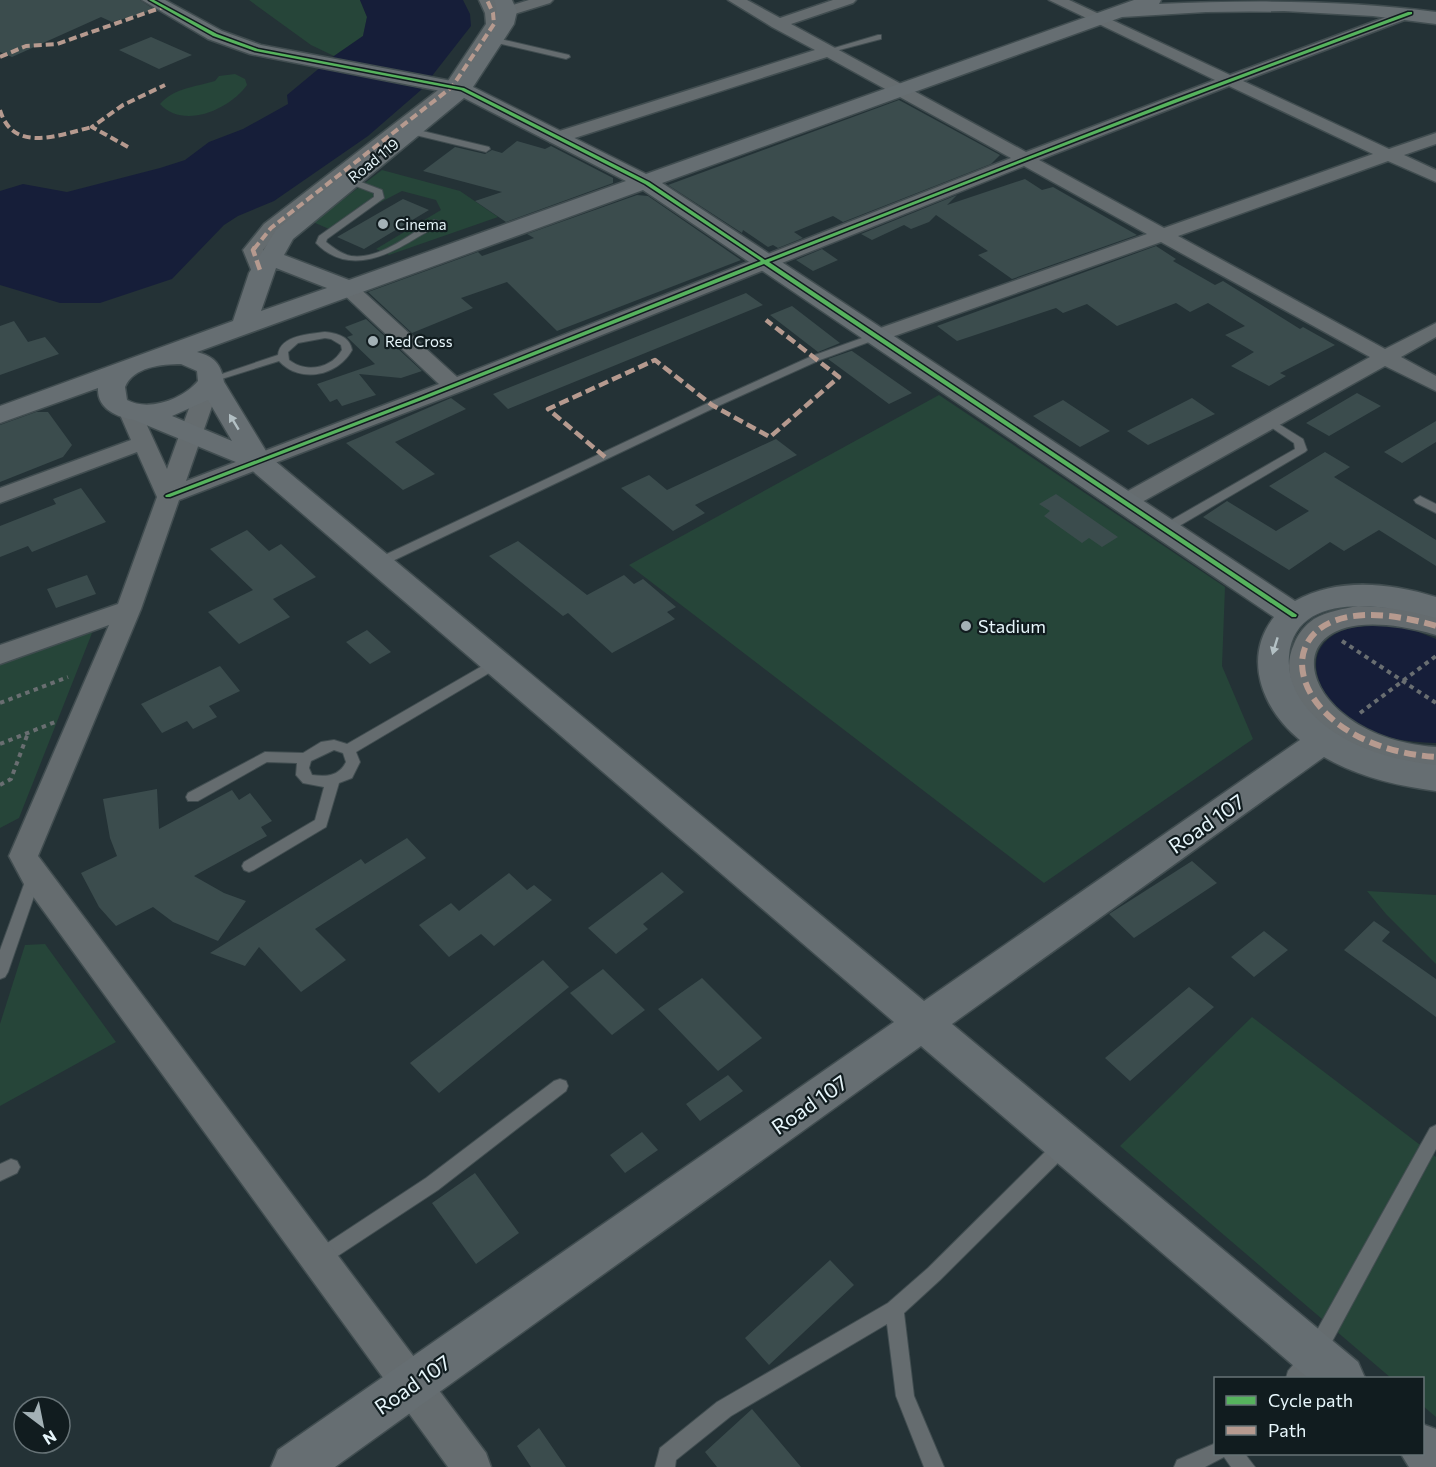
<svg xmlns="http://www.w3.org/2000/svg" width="1436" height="1467" viewBox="0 0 1436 1467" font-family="Commissioner,sans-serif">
<rect width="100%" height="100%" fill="#243236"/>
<!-- green -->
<path fill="#264539" d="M249,0h111l7,17 -4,19 -29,20 -23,-11z
M235,74l10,5 2,6c-17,24 -63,45 -87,19 14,-16 35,-17 55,-23l4,-5z
M382,170l78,21 38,26 -109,38 -13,-6 65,-39 -5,-10 -34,-9 -73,38 -16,-7z
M939,395l286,192 -3,79 31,73 -209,144 -415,-318z
M94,628l-75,190 -19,10v-167z
M1367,891l69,4v69l-50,-50z
M45,944l71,98 -116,64v-82l25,-79z
M1252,1017l184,140v260l-13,-11 -1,-28h-31l-271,-232z"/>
<!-- water -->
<path fill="#161e39" d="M360,0h103l7,14 1,12 -50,64 -53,46 -94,65 -36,15 -14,9 -52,54 -72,24h-40l-60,-18v-94l23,-7 44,8 93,-24 25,-8 24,-18 34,-13 45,-25 -1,-9 47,-39 29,-20 4,-19z
M1381,625l27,3 28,11v104c-30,-1 -62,-5 -87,-24 -27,-20 -52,-64 -12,-86 13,-7 30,-7 44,-8z"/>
<!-- building -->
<path fill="#3b4c4d" d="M0,0h140l15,10 -43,12 -11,-5 -89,40 -12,-5z
M151,37l41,18 -33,14 -40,-19z
M899,100l101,55 -9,9 -148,58 -10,-6 -39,16 9,6 -25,10 -5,-3 -5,2 -25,-17 -1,3 -74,-48z
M517,141l28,8 6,-3 62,32v5l-107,39 -31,-21 27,-9 -79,-21 32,-24 30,7 7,-4 10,3z
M1025,179l17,11 11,-3 84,48 -125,44 -34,-24 10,-4 -52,-36 -7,7 -18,7 -7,-4 -32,15 -11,-6 96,-39 -10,10z
M637,195l11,1 93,64 -184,71 -50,-49 -46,16 12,10 -61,25 -44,-41 110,-40 4,4 52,-18 -7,-4z
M403,199l26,11 -65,39 -27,-12z
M1156,246l20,13 -3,2 42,24 8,-4 77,48 3,-2 32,18 -55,28 6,3 -17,10 -38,-20 23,-14 -29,-17 20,-9 -37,-23 -18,9 -14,-9 -59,23 -30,-22 -24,9 -7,-5 -99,33 -20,-15z
M822,249l16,11 -25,11 -17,-11z
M746,293l17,12 -255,104 -15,-15z
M792,306l48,37 -22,9 -48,-37z
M366,319l56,52 -21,7 -42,-4 17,21 -34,11 -5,-7 -7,3 -13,-18 58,-20 -28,-27 6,-2 -8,-8z
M14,321l14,21 17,-5 14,17 -59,21v-49z
M851,351h1l60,42 -23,11 -61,-45z
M1357,393l24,13 -52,30 -23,-13z
M451,398l15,11 -71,33 40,32 -32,16 -57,-47z
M1192,398l23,16 -67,31 -21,-14z
M1063,400l47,31 -30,16 -47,-31z
M36,412h12l24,33 -9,12 -63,25v-57z
M1436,421v21l-34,21 -18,-11z
M776,439l21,16 -102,50 10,8 -32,18 -52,-43 28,-13 18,15z
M1325,452l25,15 -16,10 102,63v26l-57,-36 -35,21 -14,-9 -41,28 -86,-53 24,-16 49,30 33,-20 -40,-25z
M81,488l25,34 -74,30 -4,-6 -28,11v-31l56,-22 -3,-5z
M1056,494l62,43 -16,10 -13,-9 -7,5 -38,-27 6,-5 -11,-7z
M247,530l22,21 12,-7 35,33 -43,22 17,18 -51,27 -31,-32 45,-22 -43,-41z
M518,541l69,54 37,-20 10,9 9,-5 33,28 -9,5 8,7 -63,34 -44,-40 -5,3 -74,-60z
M87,575l9,19 -40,14 -9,-19z
M367,630l24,22 -21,12 -24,-22z
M220,666l20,25 -31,15 8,11 -24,12 -6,-8 -25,12 -21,-29z
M157,789l2,40 73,-39 7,10 11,-7 22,28 -11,6 6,9 -73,40 30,17 22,8 -28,40 -45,-19 -20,-15 -37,19 -17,-19 -18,-34 36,-17 -7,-18 -7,-39z
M407,838l19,20 -111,71 31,31 -45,32 -42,-45 -14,19 -35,-13 151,-94 4,5z
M1192,861l25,22 -83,55 -25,-24z
M662,872l22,20 -41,32 5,5 -32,25 -28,-26z
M509,873l18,17 7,-5 18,15 -58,46 -13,-12 -32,23 -30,-32 32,-22 8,8z
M1374,921l16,11 -8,9 54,38v38l-92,-67z
M1264,931l24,19 -34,27 -23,-20z
M543,960l26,27 -130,106 -29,-30z
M603,969l42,41 -33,25 -42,-42z
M702,978l60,60 -44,33 -60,-62z
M1189,987l25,20 -84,74 -25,-23z
M728,1075l15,16 -43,30 -14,-17z
M642,1132l16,18 -33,23 -15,-18z
M475,1173l44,60 -43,31 -44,-61z
M830,1260l24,25 -85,80 -24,-27z
M752,1409l49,58h-84l-12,-15z
M539,1428l27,39h-35l-14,-21z"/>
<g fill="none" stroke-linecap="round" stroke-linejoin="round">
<!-- lane casing -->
<g stroke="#414d50" stroke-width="2">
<path id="lane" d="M878,35h3v4l-53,14 -4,-2z
M496,38l73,17 1,2 -4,2 -73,-17v-4z
M410,128l79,19 1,2 -4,3 -79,-19 -1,-2z
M348,177l34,13 2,8 -57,41 -1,3c8,6 15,12 25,14 29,4 59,-22 83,-36l8,2c-7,6 -16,10 -24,15 -32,20 -71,38 -102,6l3,-7 55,-39v-4l-29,-11v-4z
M325,332c12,1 25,5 27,18 -14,26 -52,34 -73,11l-67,21 -5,-3 71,-24c2,-20 32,-21 47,-23zM325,338l6,1 10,6 1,5c-11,19 -36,23 -53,10l-1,-8 10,-9z
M876,333l4,1v4l-60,22 -104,47 -334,159h-8l-2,-3 2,-3 334,-157 104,-47z
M1269,418l34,21 4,11 -2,2 -136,80h-8l-2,-3 2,-3 134,-77 -1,-6 -29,-20 -1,-2z
M1420,496l16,8v9l-20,-10 -2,-3z
M496,658l6,5 -1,3 -145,86 4,10 -8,16 -13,5 -13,44 -72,43 -5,2 -5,-2 -2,-4 2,-4 71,-42 9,-33 -21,-4 -7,-8 1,-12 -30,-1 -69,39h-10l-2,-4 2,-4 77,-41 38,1 18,-11 13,-2 13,4zM334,750l9,3 3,9c-7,14 -19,15 -34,13l-3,-7 2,-7z
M34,870l5,2 2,4 -33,96 -3,5 -5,2v-29l27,-74 2,-4z
M560,1079l6,2 2,5 -2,5 -128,99 -114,75 -6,3 -6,-3 -3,-6 3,-6 114,-75 128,-97z
M1436,1125v24l-115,213 -14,16h-21l2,-7 19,-23 123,-220z
M1063,1138l6,2 2,6 -2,6 -129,128 -36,33 10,83 30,71h-20l-28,-71 -9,-72 -156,92 -55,44 -1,7h-20l5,-19 57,-46 171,-99 40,-35 129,-128z
M11,1159l6,2 3,6 -3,6 -17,8v-17z
M1216,1443v11h29l10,13h-24l-7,-10 -19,10h-31l3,-7z"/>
</g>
<!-- street casing -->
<g stroke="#414d50" stroke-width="3">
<path id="street" d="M479,0h16l6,13 1,11 -44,66 -180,142 -15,18 8,23 -3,4h-14l-11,-27 21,-26 182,-140 40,-60 -1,-11z
M529,0h24l-3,3 -42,13 -8,-5 3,-3z
M728,0h19l33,18 53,-18h23l-3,3 -62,21 235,128 189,-72 -166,-80h20l161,75 175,-65h10l3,3 -3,3 -172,65 146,68 47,-16v11l-32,11 32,15v12l-48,-21 -210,75 207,113 51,-26v14l-35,20 35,19v15l-51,-25 -252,141 -8,2 -8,-2 -4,-5 4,-5 253,-140 -209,-115 -278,98h-14l-3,-4 3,-4 278,-98 -123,-68 -562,225 -283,109 -38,109 -103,247 448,597 5,14h-43l-424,-583 -15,-28 100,-231 -109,39v-19l118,-41 39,-107 -20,-45 -137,51v-15l131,-48 -13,-30 3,-5h16l3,5 27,59 29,-80 3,-5h16l3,5 -32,92 253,-97 -98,-92 -3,-4 3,-4h14l102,93 554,-219 -184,-101 -265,85h-12l-3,-4 3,-4 265,-84 -43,-23zM1229,86l144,68 -209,74 -125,-68z
M1358,606l42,2 36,9v18c-177,-51 -148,102 0,112v20c-34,-2 -68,-9 -97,-28 -32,-19 -62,-58 -45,-95 4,-10 11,-19 20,-25 14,-8 29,-10 44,-13z"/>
</g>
<!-- secondary casing -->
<g stroke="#414d50" stroke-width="3">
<path id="secondary" d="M142,0h23l57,31 39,14 196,37c14,-22 49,-55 37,-82h18l5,11 -3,13 -41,63 173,87 488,-174h27l-2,4c91,-4 187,-4 277,8v12l-63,-8 -89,-5 -78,1 -84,5 -460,166 633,418c43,-24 96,-18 141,-4v21c-44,-12 -141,-31 -147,38 -2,24 9,44 26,61 33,31 77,43 121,48v26c-38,-5 -78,-14 -112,-34l-372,267 406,338 7,16h-57l-387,-332 -586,421h-64l7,-17 616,-428 -646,-555 -114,-47c-17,-3 -37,-11 -36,-32l-98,35v-17l233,-85 16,-48 27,-43 170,-138 -196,-38 -42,-15zM464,98l162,83 -277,99 -65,-25 9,-16zM643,190l631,427c-32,41 -12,92 26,123l-376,261 -655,-545 -45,-74c-3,-18 -9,-25 -27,-30zM276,268l51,20 -66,23zM181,364l16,7 1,10c-15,18 -49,31 -71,19l-2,-13c8,-20 37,-23 56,-23zM208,400l24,41 -60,-25z
M1422,1424l14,5v38h-27l-8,-13h21z"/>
</g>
<!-- path -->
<path stroke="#696e71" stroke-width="4" stroke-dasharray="4.5 4.5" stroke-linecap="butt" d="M1342,641l94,62
M0,703l68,-26
M1360,713l76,-57
M0,744l55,-22
M0,785l11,-6 17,-46"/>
<!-- lane -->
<use href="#lane" fill="#656c6f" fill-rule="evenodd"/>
<!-- street -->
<use href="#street" fill="#656c6f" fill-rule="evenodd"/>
<!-- secondary -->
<use href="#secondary" fill="#666e72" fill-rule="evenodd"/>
<!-- quiet-far2 -->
<path stroke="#b69a8f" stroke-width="4" stroke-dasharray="8 4" stroke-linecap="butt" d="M0,57l26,-11 31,-2 106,-37
M0,110c13,44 59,25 92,17
M128,147l-36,-20 31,-22 42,-20
M254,249l17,-21 181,-141 42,-63 -1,-11 -6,-13"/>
<!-- quiet-far1 -->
<path stroke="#b69a8f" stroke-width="4.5" stroke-dasharray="10 4.5" stroke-linecap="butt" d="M255,247l-2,3 8,23
M605,457l-57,-48 107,-49 57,45 58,32 69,-60 -73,-57"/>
<!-- quiet -->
<path stroke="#b69a8f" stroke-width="6" stroke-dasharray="12 6" stroke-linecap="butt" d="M1436,626c-186,-56 -171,119 0,131"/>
<!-- cycleway casing -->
<g stroke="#111c1f" stroke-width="3">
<path id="cycleway" d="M149,0h5l63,34 41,15 206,39 185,94 116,78 403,-158 240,-90h4v2c-216,80 -430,163 -643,248l528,353 -1,2h-4l-528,-353 -342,136 -252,97h-4l-1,-1 1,-1 252,-97 343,-137 -116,-77 -184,-94 -206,-39 -42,-15z"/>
</g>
<!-- cycleway -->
<use href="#cycleway" fill="#56b35d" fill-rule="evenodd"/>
</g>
<!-- one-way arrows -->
<defs><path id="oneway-solid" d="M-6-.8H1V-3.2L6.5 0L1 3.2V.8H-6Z" transform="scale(1.5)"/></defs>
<g fill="#b3c0c4">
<use href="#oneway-solid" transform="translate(234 422) rotate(-121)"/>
<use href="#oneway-solid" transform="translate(1275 646) rotate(107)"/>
</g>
<!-- markers -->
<g fill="#a3b1b6" stroke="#111c1f" stroke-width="2">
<circle cx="383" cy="224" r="6"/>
<circle cx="373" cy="341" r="6"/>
<circle cx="966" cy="626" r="6"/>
</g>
<g text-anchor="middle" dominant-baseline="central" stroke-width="4.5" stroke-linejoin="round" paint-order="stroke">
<!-- far-street labels -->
<g font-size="15" fill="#e7f6fb" stroke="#111c1f">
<text transform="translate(373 160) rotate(-39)">Road 119</text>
</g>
<!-- far-poi labels -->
<g font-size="15" fill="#e7f6fb" stroke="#111c1f" text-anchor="start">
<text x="395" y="224">Cinema</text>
<text x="385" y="341">Red Cross</text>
</g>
<!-- poi labels -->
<g font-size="18" fill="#e7f6fb" stroke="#111c1f" text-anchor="start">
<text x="978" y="626">Stadium</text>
</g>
<!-- near-street labels -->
<g font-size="21" fill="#e7f6fb" stroke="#111c1f">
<text transform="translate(1206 823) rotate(-35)">Road 107</text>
<text transform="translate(809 1104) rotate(-35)">Road 107</text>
<text transform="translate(412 1384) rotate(-35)">Road 107</text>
</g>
</g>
<!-- legend -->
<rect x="1214" y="1377" width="210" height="78" fill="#111c1f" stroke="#677377" stroke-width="1.5"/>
<rect x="1226" y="1396" width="30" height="9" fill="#56b35d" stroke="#677377" stroke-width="1.5"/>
<text x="1268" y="1407" font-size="18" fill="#e7f6fb">Cycle path</text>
<rect x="1226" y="1426" width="30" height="9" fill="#b69a8f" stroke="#677377" stroke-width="1.5"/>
<text x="1268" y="1437" font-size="18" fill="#e7f6fb">Path</text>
<!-- north arrow -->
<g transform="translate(42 1425) rotate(148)"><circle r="28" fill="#111c1f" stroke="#677377" stroke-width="1.5"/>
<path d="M0-4.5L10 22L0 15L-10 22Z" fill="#a3b1b6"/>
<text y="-9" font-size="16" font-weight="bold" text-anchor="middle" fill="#e7f6fb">N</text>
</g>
</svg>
